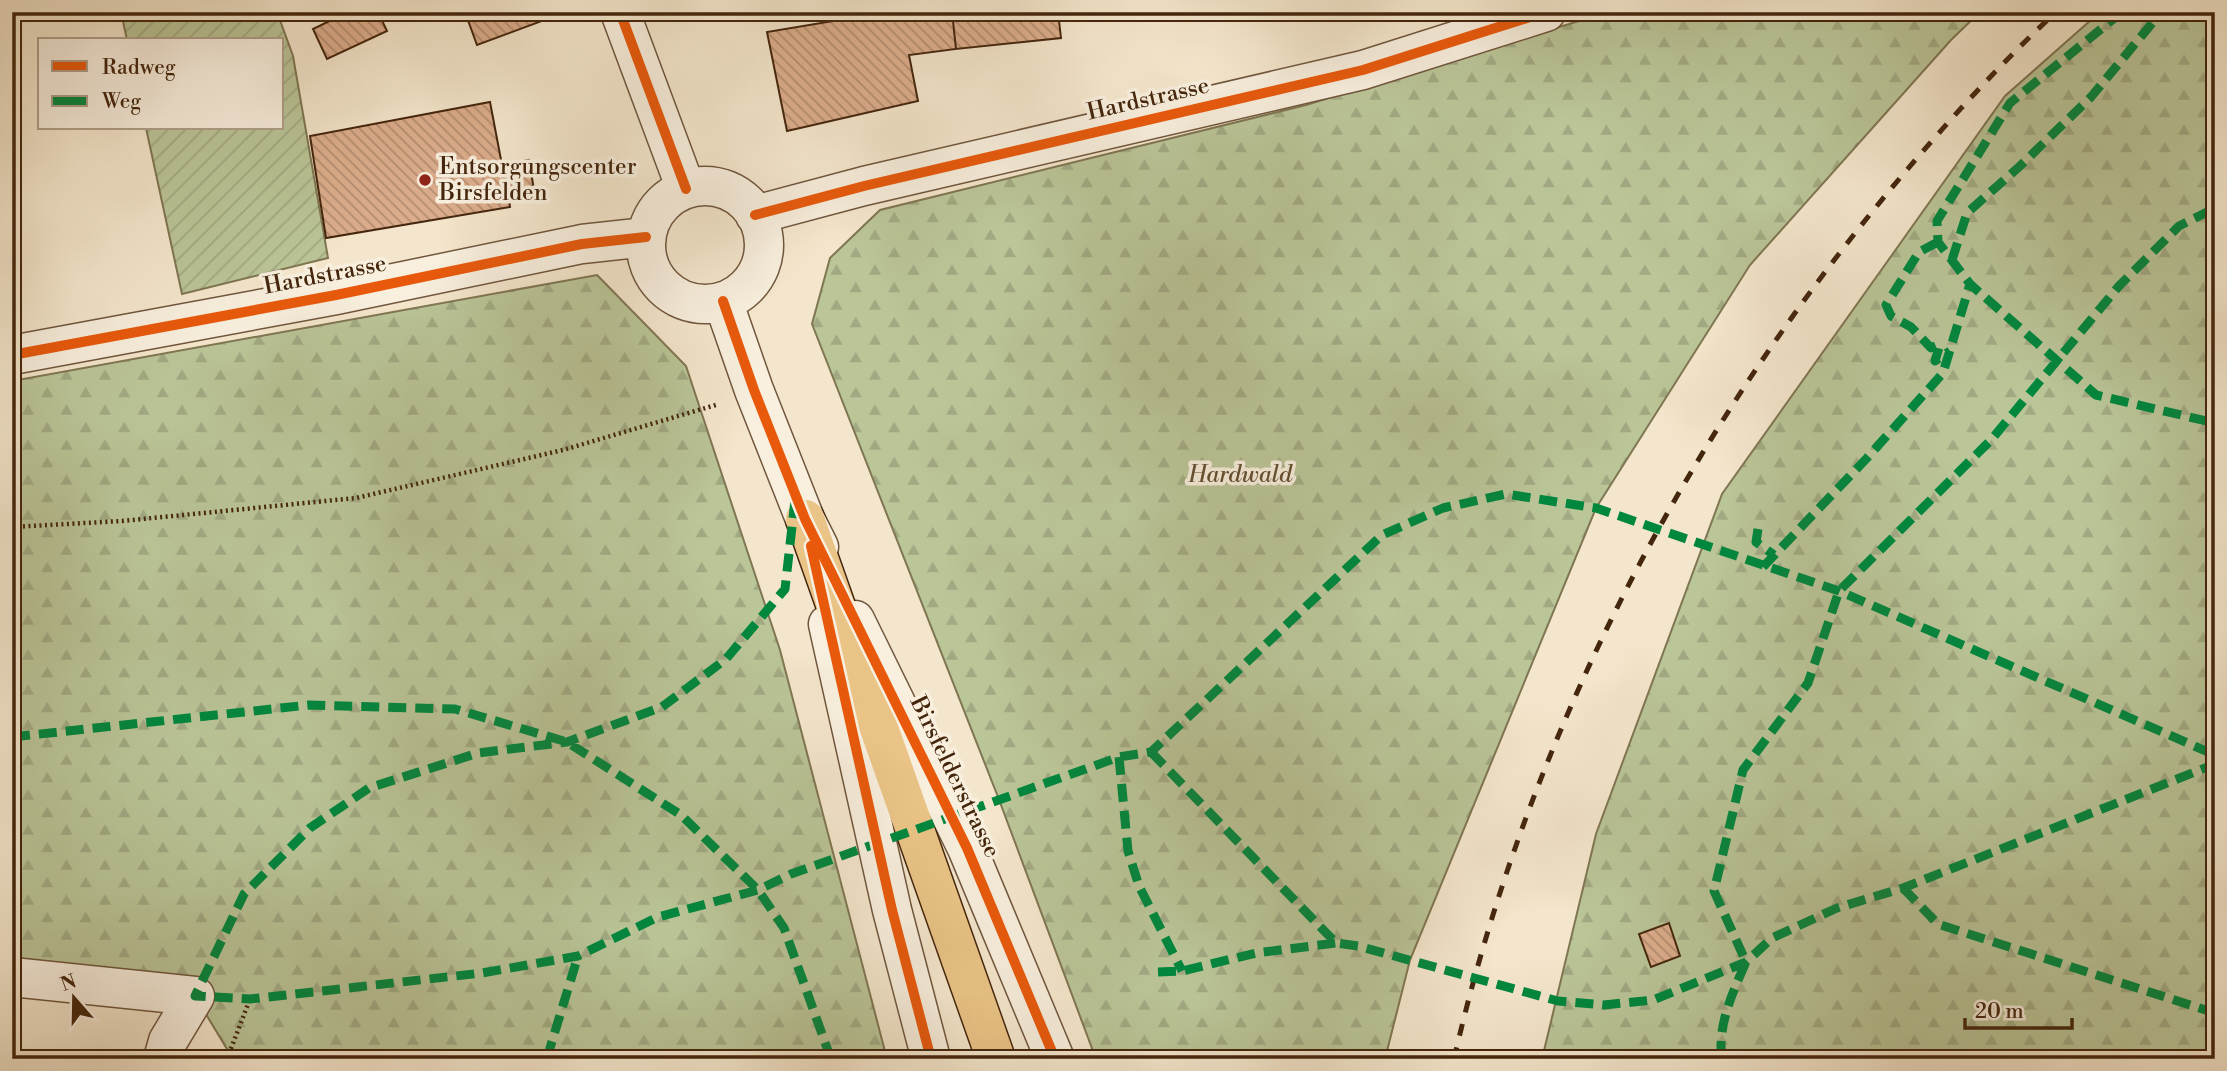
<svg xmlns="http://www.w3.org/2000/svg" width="2227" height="1071" viewBox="0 0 2227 1071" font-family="'Libre Bodoni',serif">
<defs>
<pattern id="forest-firs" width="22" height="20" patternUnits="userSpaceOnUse" patternTransform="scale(1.75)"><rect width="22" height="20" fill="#bac598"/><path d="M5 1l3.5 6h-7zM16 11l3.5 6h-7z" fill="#a1a982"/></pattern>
<pattern id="garden-furrows" width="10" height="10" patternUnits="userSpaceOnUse" patternTransform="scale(1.75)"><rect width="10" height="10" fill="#bac598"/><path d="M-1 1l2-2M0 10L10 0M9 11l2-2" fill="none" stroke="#a1a982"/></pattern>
<pattern id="building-back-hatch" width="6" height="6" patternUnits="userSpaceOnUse" patternTransform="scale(1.75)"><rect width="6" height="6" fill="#dcad8c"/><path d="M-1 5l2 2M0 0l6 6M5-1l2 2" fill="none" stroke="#b48d71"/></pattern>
</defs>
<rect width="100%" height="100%" fill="#f4e6cc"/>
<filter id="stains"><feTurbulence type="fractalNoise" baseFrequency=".00286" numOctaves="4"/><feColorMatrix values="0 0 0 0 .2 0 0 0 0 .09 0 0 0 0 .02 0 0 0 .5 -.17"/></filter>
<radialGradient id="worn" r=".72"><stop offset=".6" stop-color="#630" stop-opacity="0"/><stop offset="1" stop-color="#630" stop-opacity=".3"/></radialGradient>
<!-- forest -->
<path fill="url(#forest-firs)" stroke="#7f7652" stroke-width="2" d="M1608,12h372l-29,28 -201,225 -154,243 -186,452 -25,99h-289l-98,-262 -186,-473 18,-66 50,-48 426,-105z
M2100,12h115v1047h-673l54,-225 126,-340 283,-398z
M597,275l89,91 94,284 107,409h-654l-38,-63 -183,-19v-596z"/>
<!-- garden -->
<path fill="url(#garden-furrows)" stroke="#7f7652" stroke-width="2" d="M121,12h156l16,44 35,202 -146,36 -36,-166h136v-88h-155z"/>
<!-- building -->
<path fill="url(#building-back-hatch)" stroke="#44260d" stroke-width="2" d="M348,12h30l9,19 -60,28 -14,-30z
M465,12h83l2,6 -73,27z
M887,12h65l4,37 -47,6 9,46 -131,30 -20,-99z
M952,12h42v4l32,-4h32l3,26 -105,11z
M490,102l12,63 27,-5 6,36 -26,3 1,8 -184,31 -16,-102z
M490,102l12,63 27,-5 6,36 -26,3 1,8 -184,31 -16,-102z
M1669,923l11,33 -29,11 -12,-33z"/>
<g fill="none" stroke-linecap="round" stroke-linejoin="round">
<!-- minor casing -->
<g stroke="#70563d" stroke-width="41">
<path id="minor" d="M620,12l66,177
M646 245a59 59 0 1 1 118 0a59 59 0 1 1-118 0Z
M755,215l109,-29 499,-116 183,-58
M723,301l31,89 51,129 14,28
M12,355l324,-60 246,-51 64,-7
M855,620l112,228 88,211
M828,624l64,286 39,149
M12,977l183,19 -27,45 -5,18"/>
</g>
<!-- highway casing -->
<g stroke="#44260d" stroke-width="41">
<path id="highway" d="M805,519l191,540"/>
</g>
<!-- path -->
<path stroke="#44260d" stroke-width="4.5" stroke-dasharray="2 3.5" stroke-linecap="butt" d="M12,527l110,-6 234,-23 207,-48 156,-46
M227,1059l23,-60"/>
<!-- minor -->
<use href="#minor" stroke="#f8efde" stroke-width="38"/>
<!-- highway -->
<use href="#highway" stroke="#eac386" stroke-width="38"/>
<!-- rail -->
<path stroke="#44260d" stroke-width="5" stroke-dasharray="12 12" stroke-linecap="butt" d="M1454,1059c74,-323 233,-628 446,-881 49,-58 100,-114 156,-166"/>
<!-- quiet -->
<path stroke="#00873e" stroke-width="9" stroke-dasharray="18 9" stroke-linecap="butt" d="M2122,12l-112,91 -73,118 1,21 32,42 126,111 119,28
M1938,242l-19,10 -33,53 5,11 20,11 20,21 9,-4 -5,17 15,-10
M1952,260l15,-47 53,-47 71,-69 62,-75 11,-10
M795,500l-10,89 -59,70 -64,48 -95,35 -89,11 -109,35 -59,40 -66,66 -49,102 55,3 232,-26 96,-17 80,-39 100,-27 33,-16 328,-117 32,-5 231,-217 61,-27 63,-14 90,14 243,83 376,164
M1758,529l-2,13 18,13
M1763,567l104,-109 76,-85 27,-89
M12,737l297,-32 146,4 112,33 114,73 77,75 26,38 47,131
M1151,752l185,191 22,3 200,55 46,4 49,-5 93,-38 26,-24 65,-30 66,-20 312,-124
M1119,757l9,94 11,35 43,85
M1903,888l35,36 277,89
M1158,972l24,-1 74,-18 80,-10
M549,1059l1,-11 28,-92
M1722,1059c-5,-34 11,-67 24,-97l-32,-71 29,-121 65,-87 31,-92 152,-151 128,-154 60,-60 36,-18"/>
<!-- cycleway casing -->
<g stroke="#f8efde" stroke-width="15">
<path id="cycleway" d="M620,12l66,177
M755,215l109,-29 499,-116 183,-58
M723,301l31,89 51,129 162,329 88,211
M12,355l324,-60 246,-51 64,-7
M811,546l81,364 39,149"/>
</g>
<!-- cycleway -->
<use href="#cycleway" stroke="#e8590c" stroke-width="10"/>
</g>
<!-- markers -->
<circle fill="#8f2418" stroke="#f8efde" stroke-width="2.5" cx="425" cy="180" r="7"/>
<g text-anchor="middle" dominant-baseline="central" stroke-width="7" stroke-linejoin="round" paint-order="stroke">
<!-- street labels -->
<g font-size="23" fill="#44260d" stroke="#f8efde">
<text transform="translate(1148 99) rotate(-13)">Hardstrasse</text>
<text transform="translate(325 275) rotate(-11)">Hardstrasse</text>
<text transform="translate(955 777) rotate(64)">Birsfelderstrasse</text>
</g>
<!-- poi labels -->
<g font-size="23" fill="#44260d" stroke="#f8efde" text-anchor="start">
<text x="439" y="167">Entsorgungscenter<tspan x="439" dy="26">Birsfelden</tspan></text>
</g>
<!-- park labels -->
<g font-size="23" font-style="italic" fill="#624e30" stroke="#f8efde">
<text x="1240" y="475">Hardwald</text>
</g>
</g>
<!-- margin -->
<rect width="2227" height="1071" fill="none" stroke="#f4e6cc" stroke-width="42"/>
<rect x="14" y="14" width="2199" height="1043" fill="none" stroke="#44260d" stroke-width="3.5"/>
<rect x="21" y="21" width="2185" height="1029" fill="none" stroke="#44260d" stroke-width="2"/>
<!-- legend -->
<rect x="38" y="38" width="245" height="91" fill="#f8efde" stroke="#b09f8a" stroke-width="2"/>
<rect x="52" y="61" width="35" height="10" fill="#e8590c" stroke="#b09f8a" stroke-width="2"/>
<text x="102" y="74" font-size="21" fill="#44260d">Radweg</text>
<rect x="52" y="96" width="35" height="10" fill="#00873e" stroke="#b09f8a" stroke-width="2"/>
<text x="102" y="108" font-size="21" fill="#44260d">Weg</text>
<!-- north arrow -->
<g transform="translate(74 998) rotate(340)" stroke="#f8efde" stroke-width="5" paint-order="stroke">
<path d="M0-5L12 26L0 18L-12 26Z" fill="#44260d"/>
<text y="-10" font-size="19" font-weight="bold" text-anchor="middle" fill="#44260d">N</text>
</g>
<!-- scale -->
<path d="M1965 1018v10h107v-10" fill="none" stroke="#44260d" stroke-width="3.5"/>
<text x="1975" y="1018" font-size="21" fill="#44260d" stroke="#f8efde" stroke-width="5" paint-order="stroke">20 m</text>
<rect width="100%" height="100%" filter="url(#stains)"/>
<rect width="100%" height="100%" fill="url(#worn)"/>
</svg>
